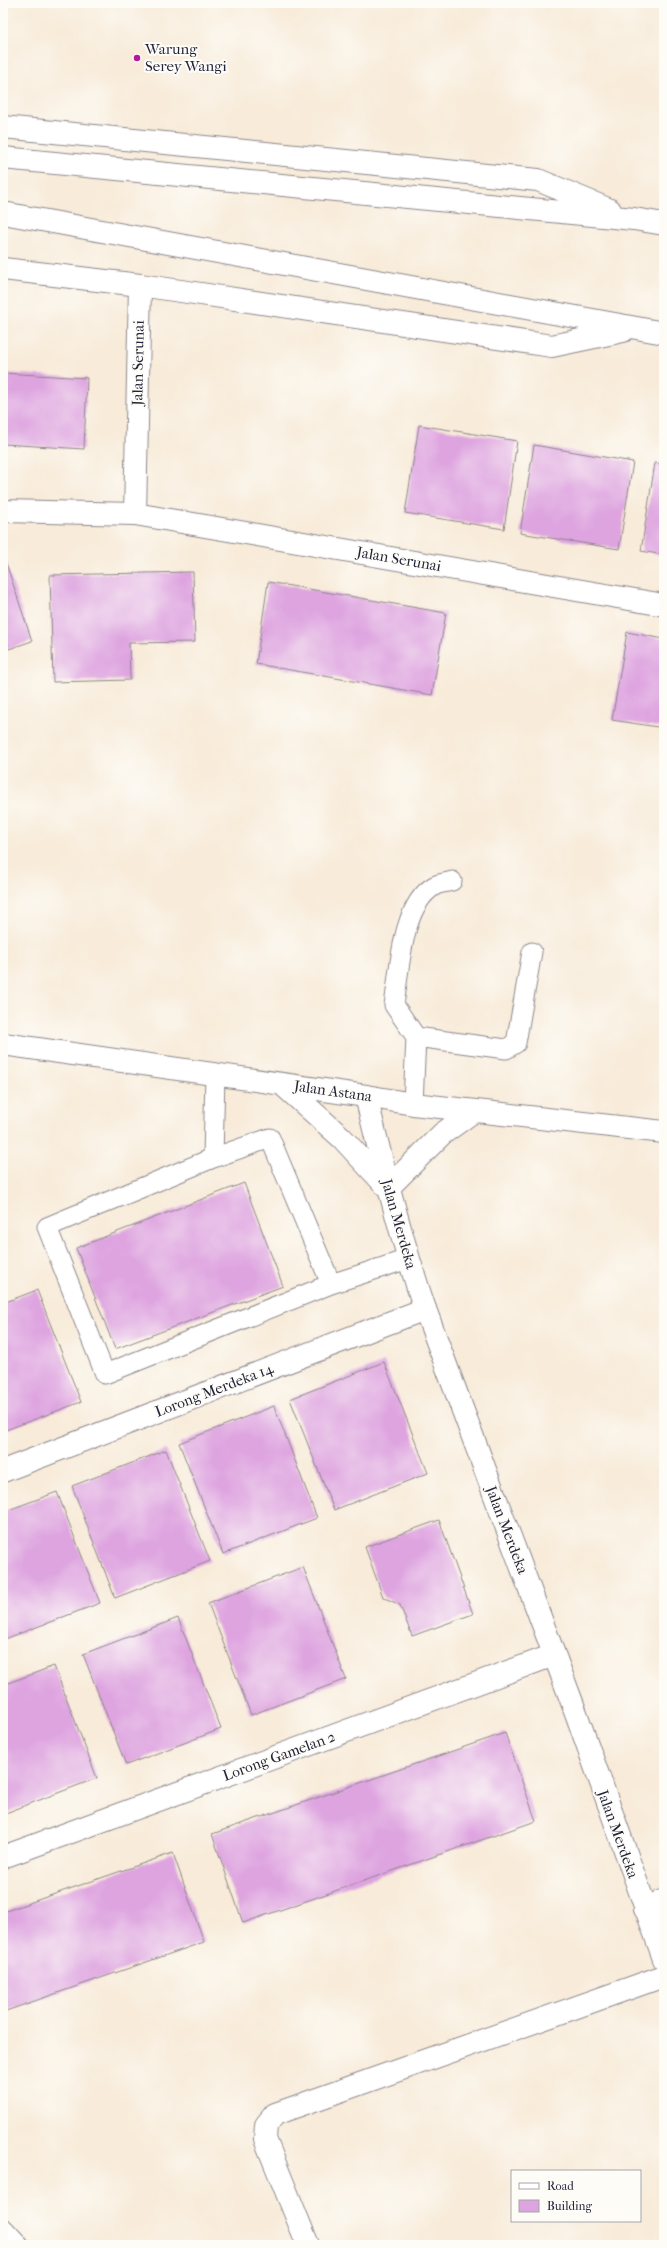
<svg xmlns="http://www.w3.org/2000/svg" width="667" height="2248" viewBox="0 0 667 2248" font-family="'IM FELL French Canon',serif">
<rect width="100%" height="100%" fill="#fdfcf7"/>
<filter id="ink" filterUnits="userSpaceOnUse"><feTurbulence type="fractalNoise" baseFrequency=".025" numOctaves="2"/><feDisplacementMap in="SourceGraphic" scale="8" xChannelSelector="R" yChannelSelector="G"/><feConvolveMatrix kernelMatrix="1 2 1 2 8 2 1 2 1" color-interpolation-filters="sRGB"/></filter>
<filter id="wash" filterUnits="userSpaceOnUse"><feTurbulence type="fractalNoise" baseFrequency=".012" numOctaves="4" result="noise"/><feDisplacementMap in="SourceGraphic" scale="16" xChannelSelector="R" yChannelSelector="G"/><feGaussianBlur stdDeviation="0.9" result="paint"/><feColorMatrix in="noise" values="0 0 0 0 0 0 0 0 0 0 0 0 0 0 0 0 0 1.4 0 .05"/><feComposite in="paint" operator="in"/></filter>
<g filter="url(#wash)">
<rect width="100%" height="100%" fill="#f8ebd9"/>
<g id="blocks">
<!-- building -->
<path fill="#dea4e0" d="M3,373l84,5 -3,71 -81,-5z
M419,425l98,16 -13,88 -99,-16z
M534,445l99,17 -14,87 -99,-16z
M655,463l9,2v90l-23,-4z
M5,560l27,81 -29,10v-90z
M193,572l2,70 -66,1 1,37 -77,2 -3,-107z
M268,582l178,31 -14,82 -176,-31z
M627,632l37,7v89l-52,-8z
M244,1183l39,103 -168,63 -39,-101z
M37,1290l44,112 -78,29v-128z
M384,1362l44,111 -94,37 -44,-111z
M274,1406l43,112 -94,36 -44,-111z
M166,1450l44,111 -95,37 -43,-112z
M57,1492l43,111 -95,36 -2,-5v-122z
M439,1520l34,94 -61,22 -12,-31 -17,-8 -18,-50z
M303,1567l43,112 -95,36 -43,-112z
M178,1618l43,111 -95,36 -43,-111z
M54,1666l43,112 -94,36v-129z
M505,1733l31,88 -293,102 -31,-89z
M173,1853l31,89 -201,70v-100z"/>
</g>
</g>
<g filter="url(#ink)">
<use href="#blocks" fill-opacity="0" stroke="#8d868a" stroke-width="1"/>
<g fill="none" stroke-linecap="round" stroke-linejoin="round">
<!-- service casing -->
<g stroke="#8d868a" stroke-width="21">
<path id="service" d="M416,1037l90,12 10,-6 16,-91
M413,1104l3,-67 -22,-32c6,-35 7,-99 40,-119 5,-3 12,-3 18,-5
M213,1158l2,-83
M331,1284l-61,-146 -57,20 -166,69 58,147 226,-90 77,-25"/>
</g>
<!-- minor casing -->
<g stroke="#8d868a" stroke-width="24">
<path id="minor" d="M3,511l132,3 529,91
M135,514l5,-229
M3,1471l422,-162
M3,1857l551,-202
M645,1909l19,-9
M3,2230l14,15
M308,2245l-43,-106 1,-14 9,-11 389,-138"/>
</g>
<!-- tertiary casing -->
<g stroke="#8d868a" stroke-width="24">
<path id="tertiary" d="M366,1096c17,72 35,143 59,213l151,404 88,246"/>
</g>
<!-- secondary casing -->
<g stroke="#8d868a" stroke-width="24">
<path id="secondary" d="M3,1044l363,52 47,8 251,28
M282,1084l60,54 46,50 54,-54 32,-23"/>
</g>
<!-- primary casing -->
<g stroke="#8d868a" stroke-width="24">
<path id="primary" d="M3,127l535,53 72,30
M3,158l631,61 30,5
M3,213l661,120
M3,269l137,16 412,61 71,-15"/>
</g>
<!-- service -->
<use href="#service" stroke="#fff" stroke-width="19"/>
<!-- minor -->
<use href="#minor" stroke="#fff" stroke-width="22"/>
<!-- tertiary -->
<use href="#tertiary" stroke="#fff" stroke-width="22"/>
<!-- secondary -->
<use href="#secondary" stroke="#fff" stroke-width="22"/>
<!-- primary -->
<use href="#primary" stroke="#fff" stroke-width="22"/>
</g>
</g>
<!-- markers -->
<circle fill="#b5179e" stroke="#fdfcf7" stroke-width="1.5" cx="137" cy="58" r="4"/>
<g text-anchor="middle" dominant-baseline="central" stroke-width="4" stroke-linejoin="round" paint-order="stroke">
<!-- poi labels -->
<g font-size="15" fill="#22223b" stroke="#fdfcf7" text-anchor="start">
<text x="145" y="49">Warung<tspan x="145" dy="17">Serey Wangi</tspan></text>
</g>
<!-- street labels -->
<g font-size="15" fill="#22223b" stroke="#fdfcf7">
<text transform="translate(138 363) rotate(-89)">Jalan Serunai</text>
<text transform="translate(399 559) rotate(10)">Jalan Serunai</text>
<text transform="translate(333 1091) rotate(8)">Jalan Astana</text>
<text transform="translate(399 1224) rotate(74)">Jalan Merdeka</text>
<text transform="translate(214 1390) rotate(-21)">Lorong Merdeka 14</text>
<text transform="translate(507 1530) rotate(69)">Jalan Merdeka</text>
<text transform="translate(279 1756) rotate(-20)">Lorong Gamelan 2</text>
<text transform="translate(618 1834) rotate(70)">Jalan Merdeka</text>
</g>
</g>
<!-- margin -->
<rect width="667" height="2248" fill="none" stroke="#fdfcf7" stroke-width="16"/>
<!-- legend -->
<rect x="511" y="2170" width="130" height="52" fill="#fdfcf7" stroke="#a5a5ac"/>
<rect x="519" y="2183" width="20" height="6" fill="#ffffff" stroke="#a5a5ac"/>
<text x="547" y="2190" font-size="12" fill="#22223b">Road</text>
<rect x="519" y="2200" width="20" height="12" fill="#dea4e0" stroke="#a5a5ac"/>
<text x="547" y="2210" font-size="12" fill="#22223b">Building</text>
</svg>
